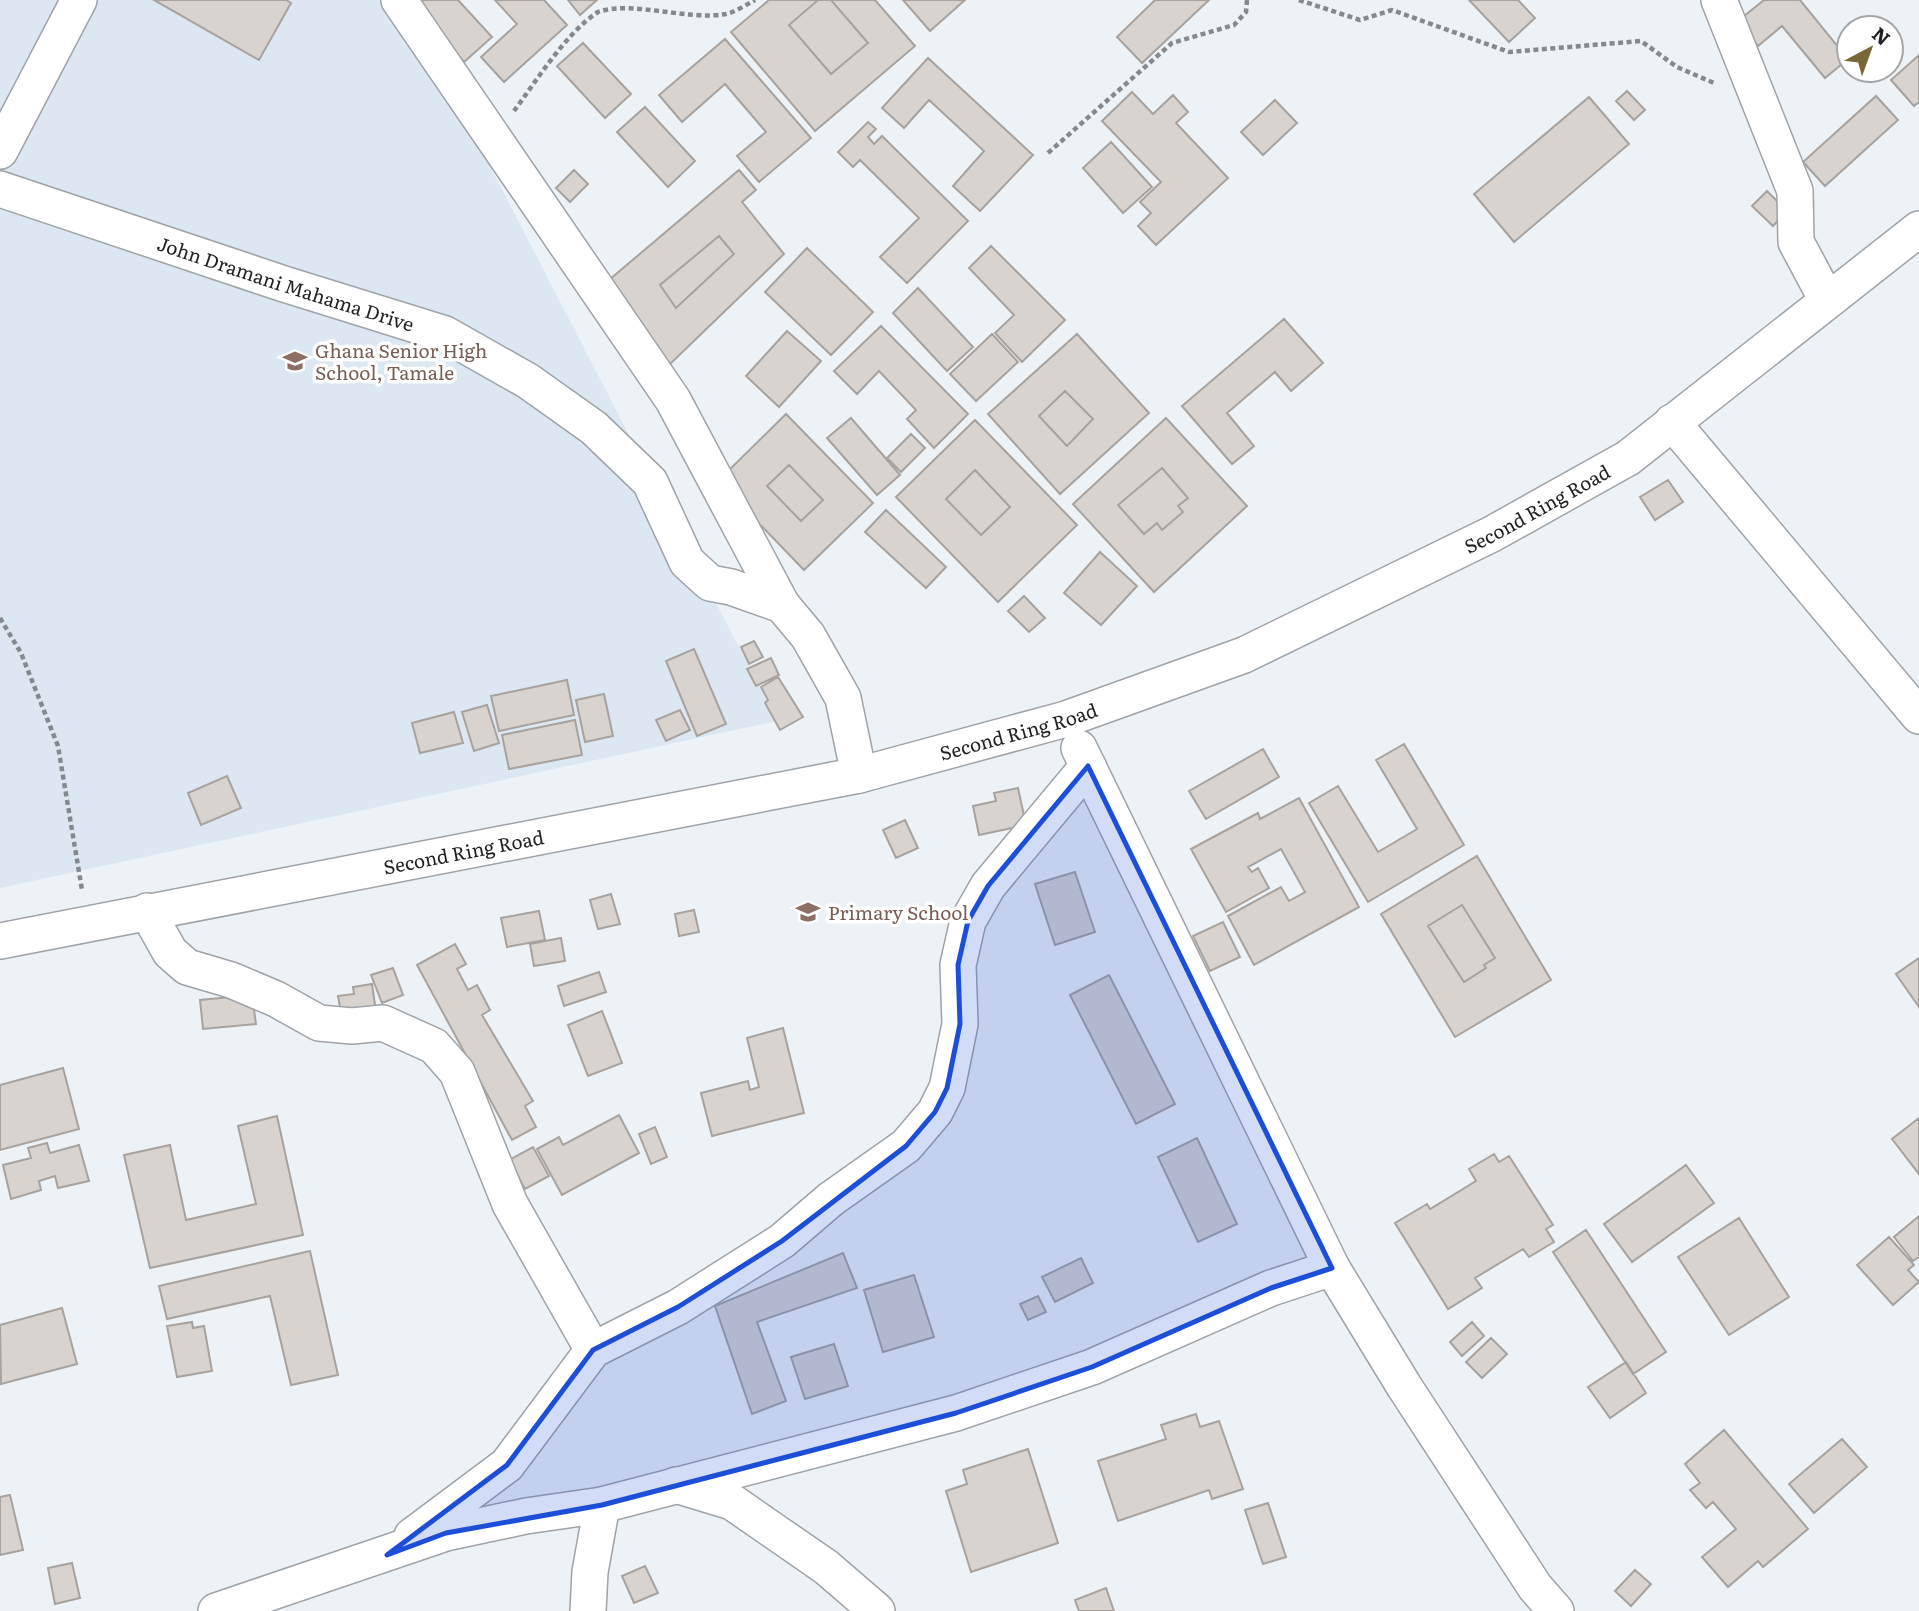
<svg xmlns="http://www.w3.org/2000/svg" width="1919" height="1611" viewBox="0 0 1919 1611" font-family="Literata,serif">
<rect width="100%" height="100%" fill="#edf2f6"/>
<!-- built -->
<path fill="#dce7f1" d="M0,0h404l373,721 -777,167z"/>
<!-- building -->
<path fill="#d8d3cf" stroke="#a7a29e" stroke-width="2" fill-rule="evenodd" d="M154,0h132l5,3 -32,57z
M407,0h51l34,37 -28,25z
M495,0h49l23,25 -63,57 -23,-25 36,-33z
M568,0h29l-17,15z
M769,0h49l-29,25 42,49 37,-31 -37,-43h44l40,46 -100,85 -84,-99z
M818,0h13l37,43 -37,31 -42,-49z
M903,0h62l-35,31z
M1155,0h54l-67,63 -25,-26z
M1469,0h49l17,18 -26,24z
M1764,0h36l48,59 -23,19 -43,-52 -24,20 -20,-25z
M725,39l86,99 -52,44 -22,-26 29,-24 -41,-48 -43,38 -23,-27z
M583,43l48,51 -26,24 -48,-52z
M1919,55v47l-5,4 -23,-26z
M928,58l105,97 -53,56 -27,-25 31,-35 -55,-51 -25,28 -22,-20z
M1627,91l18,19 -11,10 -18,-19z
M1132,92l21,22 20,-19 15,17 -12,11 52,55 -72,67 -18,-19 13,-13 -11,-11 21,-20 -59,-61z
M1876,96l22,24 -73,66 -22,-24z
M1589,97l40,47 -115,98 -40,-48z
M1275,100l22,23 -34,32 -22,-23z
M645,107l50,54 -27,26 -51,-55z
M868,122l8,7 -8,8 6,7 8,-8 86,85 -61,62 -27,-26 39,-39 -59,-58 -7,7 -15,-15z
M1111,142l41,45 -29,26 -40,-45z
M574,170l14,14 -18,18 -14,-14z
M739,170l17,20 -14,12 42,52 -116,112 -59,-86zM719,236l15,18 -58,54 -16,-23z
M1767,191l20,20 -14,15 -21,-20z
M719,236l15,18 -58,54 -16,-23z
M991,246l74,74 -43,42 -27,-29 19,-18 -45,-47z
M807,248l66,64 -42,43 -66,-63z
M918,288l55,59 -26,24 -54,-58z
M1284,319l39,44 -32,28 -16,-19 -48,41 27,33 -22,18 -50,-58z
M881,326l87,88 -34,34 -27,-29 9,-9 -37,-39 -22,23 -23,-23z
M787,331l34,30 -42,46 -33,-31z
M992,334l26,28 -42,39 -26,-27z
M1077,334l72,79 -89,81 -72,-80zM1065,391l28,28 -26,27 -28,-30z
M1065,391l28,28 -26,27 -28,-30z
M786,414l87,89 -69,67 -86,-89zM789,465l34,35 -22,21 -34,-35z
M851,418l49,57 -23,20 -50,-57z
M1166,418l81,88 -93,86 -81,-88zM1162,468l26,30 -10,8 5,6 -21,18 -5,-7 -13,11 -26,-29z
M975,420l102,105 -79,77 -102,-105zM975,470l35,37 -29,28 -35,-36z
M911,434l14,14 -24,24 -14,-14z
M789,465l34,35 -22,21 -34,-35z
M1162,468l26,30 -10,8 5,6 -21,18 -5,-7 -13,11 -26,-29z
M975,470l35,37 -29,28 -35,-36z
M1668,480l15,22 -28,18 -15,-23z
M886,510l60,57 -20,21 -61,-56z
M1100,552l37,34 -36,39 -37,-32z
M1024,596l21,22 -16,14 -21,-21z
M754,641l9,16 -14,7 -8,-17z
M694,649l32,75 -29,12 -31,-75z
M771,658l8,17 -23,11 -9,-17z
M778,677l25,40 -23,13 -15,-27 3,-3 -7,-13z
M567,680l7,35 -75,16 -8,-35z
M604,694l9,42 -28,6 -9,-42z
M487,705l12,38 -25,8 -12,-39z
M680,710l10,20 -24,11 -10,-21z
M454,712l9,31 -43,10 -8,-30z
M575,720l7,35 -73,14 -7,-34z
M1404,744l60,101 -96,57 -59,-99 29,-17 40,66 39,-23 -41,-69z
M1263,749l16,28 -73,42 -17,-28z
M227,776l14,32 -40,17 -13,-32z
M1018,788l8,37 -47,10 -6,-29 23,-5 -2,-8z
M1299,798l60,109 -105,58 -26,-49 53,-29 8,14 16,-9 -24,-43 -33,18 4,5 6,-4 11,20 -43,24 -35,-63 67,-36 2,6z
M905,820l13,28 -22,10 -13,-28z
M1477,856l74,124 -96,57 -74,-123zM1462,905l33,53 -11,7 2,3 -22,14 -36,-56z
M1075,872l20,60 -40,13 -20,-61z
M611,894l9,30 -22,5 -8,-29z
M1462,905l33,53 -11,7 2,3 -22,14 -36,-56z
M694,910l5,22 -20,4 -4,-22z
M539,911l6,29 -38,7 -6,-29z
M1223,922l17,35 -30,14 -17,-35z
M561,938l4,23 -31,5 -4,-22z
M455,944l11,20 -9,5 11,21 9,-5 13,25 -8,5 51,86 -8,5 11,21 -24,13 -95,-175z
M1919,958v49l-23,-33z
M393,968l10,27 -21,8 -11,-28z
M599,972l7,20 -42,14 -6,-20z
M1109,975l66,129 -39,20 -66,-129z
M372,984l4,28 -34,5 -4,-21 16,-2 -1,-7z
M252,995l4,29 -53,5 -3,-29z
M602,1011l20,52 -34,13 -20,-51z
M783,1028l21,85 -92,23 -11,-43 47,-12 2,9 9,-3 -12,-49z
M63,1068l16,61 -79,21v-65z
M619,1115l20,38 -77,42 -25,-46 22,-12 4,8z
M277,1116l26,119 -153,33 -26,-113 46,-10 16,75 70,-16 -18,-78z
M1919,1118v56l-27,-35z
M655,1127l12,30 -16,7 -12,-30z
M1197,1138l40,86 -39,18 -40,-85z
M47,1143l3,10 29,-8 10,36 -31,7 -3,-12 -16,5 2,9 -30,9 -8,-34 28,-7 -3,-10z
M533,1147l16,29 -24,13 -16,-29z
M1494,1154l5,8 10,-6 44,69 -7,4 8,13 -25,15 -6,-8 -48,29 7,10 -34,21 -53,-86 32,-19 3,5 46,-28 -7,-12z
M1686,1165l28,38 -82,59 -28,-38z
M1919,1216v41l-6,4 -19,-24z
M1739,1218l50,79 -60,38 -51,-78z
M1586,1230l80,122 -33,22 -80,-122z
M1889,1237l25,28 -6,5 11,12 -26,23 -36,-40z
M310,1251l28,124 -47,10 -21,-89 -103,23 -8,-33z
M843,1253l14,35 -100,34 29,79 -34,13 -37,-108z
M1081,1258l12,25 -38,19 -13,-25z
M914,1275l20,62 -51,15 -19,-62z
M1038,1296l8,16 -18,8 -8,-16z
M62,1308l15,56 -76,20 -1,-59z
M192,1322l1,6 11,-2 8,45 -35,6 -10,-51z
M1472,1322l12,14 -22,20 -12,-14z
M1491,1338l16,16 -25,24 -16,-16z
M834,1344l14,42 -43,13 -14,-42z
M1626,1362l20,31 -36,25 -22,-31z
M1196,1414l4,13 19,-6 24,68 -31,10 -3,-9 -91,31 -20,-60 68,-22 -5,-14z
M1724,1430l84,99 -45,38 -5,-6 -30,26 -26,-30 34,-28 -23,-27 -7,6 -16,-18 10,-7 -15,-19z
M1842,1439l25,28 -53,46 -25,-29z
M1028,1449l30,94 -87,29 -25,-81 21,-7 -4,-14z
M10,1495l13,55 -23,5v-58z
M1268,1503l18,54 -23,7 -18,-54z
M72,1563l8,35 -25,6 -7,-36z
M645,1566l13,27 -24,10 -12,-27z
M1635,1570l16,14 -20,22 -16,-15z
M1106,1588l8,23h-35l-4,-11z"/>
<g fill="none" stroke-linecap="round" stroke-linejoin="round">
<!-- minor casing -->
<g stroke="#9fa3a7" stroke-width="38">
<g id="minor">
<path d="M399,0l274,400 109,205"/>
<path d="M1719,0l76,191 1,51 31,58"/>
<path d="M0,151l79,-151"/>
<path id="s1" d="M0,189l284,95 161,50 83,47 66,47 56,54 37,80 23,21 21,4 51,18 26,31 35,62 16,77"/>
<path d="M1672,422l247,294"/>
<path d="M1079,748l253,520 72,118 131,201 21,24"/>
<path d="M147,911l23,41 17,15 44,13 45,19 43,24 33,3 31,-3 51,23 23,26 53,132 83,146"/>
<path id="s2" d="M0,941l859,-166 207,-56 178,-64 248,-121 136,-76 291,-229"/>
<path d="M676,1485l56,17 94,65 51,44"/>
<path d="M412,1536l95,-71 86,-115 85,-43 104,-66 49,-42 75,-53 29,-34 12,-24 13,-64 -2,-59 10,-44 20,-35 100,-120"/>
<path d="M216,1611l230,-78 80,-17 76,-11 354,-92 136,-46 179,-79 61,-20"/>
<path d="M588,1611l2,-39 12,-67"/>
</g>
</g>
<!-- path -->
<path stroke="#85898c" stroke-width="4.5" stroke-dasharray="5 3.5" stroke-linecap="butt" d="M1299,0l61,20 32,-10 117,42 132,-11 36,26 37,16
M514,111c23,-31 52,-78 84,-99 34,-12 89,9 128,2 9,-2 20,-9 29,-14
M1048,153l124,-110 62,-18 12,-13 1,-12
M0,618l21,35 37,93 24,144"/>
<!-- minor -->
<use href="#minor" stroke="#fff" stroke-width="35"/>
</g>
<!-- marked area -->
<path fill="#1d4ed8" fill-opacity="0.2" stroke="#1d4ed8" stroke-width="5" stroke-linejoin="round" d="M1088,766l244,502 -61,20 -179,79 -136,46 -354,92 -156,28 -59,22 120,-90 86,-115 85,-43 104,-66 124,-95 29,-34 12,-24 13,-64 -2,-59 10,-44 20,-35z"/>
<!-- icons -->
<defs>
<g id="school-bare" transform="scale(1.89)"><path d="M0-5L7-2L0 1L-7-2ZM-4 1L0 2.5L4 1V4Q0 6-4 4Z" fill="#8d6e63" stroke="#fff" stroke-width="2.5" paint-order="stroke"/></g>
</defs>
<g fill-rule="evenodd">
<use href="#school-bare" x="295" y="361"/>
<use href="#school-bare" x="808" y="912"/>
</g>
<g text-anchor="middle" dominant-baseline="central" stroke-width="7" stroke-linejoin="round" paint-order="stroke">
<!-- street labels -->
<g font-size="19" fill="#1e2022" stroke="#fff">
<text stroke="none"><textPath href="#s1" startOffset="301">John Dramani Mahama Drive</textPath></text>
<text stroke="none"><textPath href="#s2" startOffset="1606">Second Ring Road</textPath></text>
<text stroke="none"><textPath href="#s2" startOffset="1040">Second Ring Road</textPath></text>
<text stroke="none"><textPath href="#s2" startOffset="472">Second Ring Road</textPath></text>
</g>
<!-- education labels -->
<g font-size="19" fill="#785e54" stroke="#fff" text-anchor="start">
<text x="315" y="350">Ghana Senior High<tspan x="315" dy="22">School, Tamale</tspan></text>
<text x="828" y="912">Primary School</text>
</g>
</g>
<!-- north arrow -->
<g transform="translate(1870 49) rotate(41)"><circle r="33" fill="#ffffff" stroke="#a5a6a7" stroke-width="2"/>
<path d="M0-5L12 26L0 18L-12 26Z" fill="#786835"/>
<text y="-10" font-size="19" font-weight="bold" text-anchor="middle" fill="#1e2022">N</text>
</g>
</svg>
